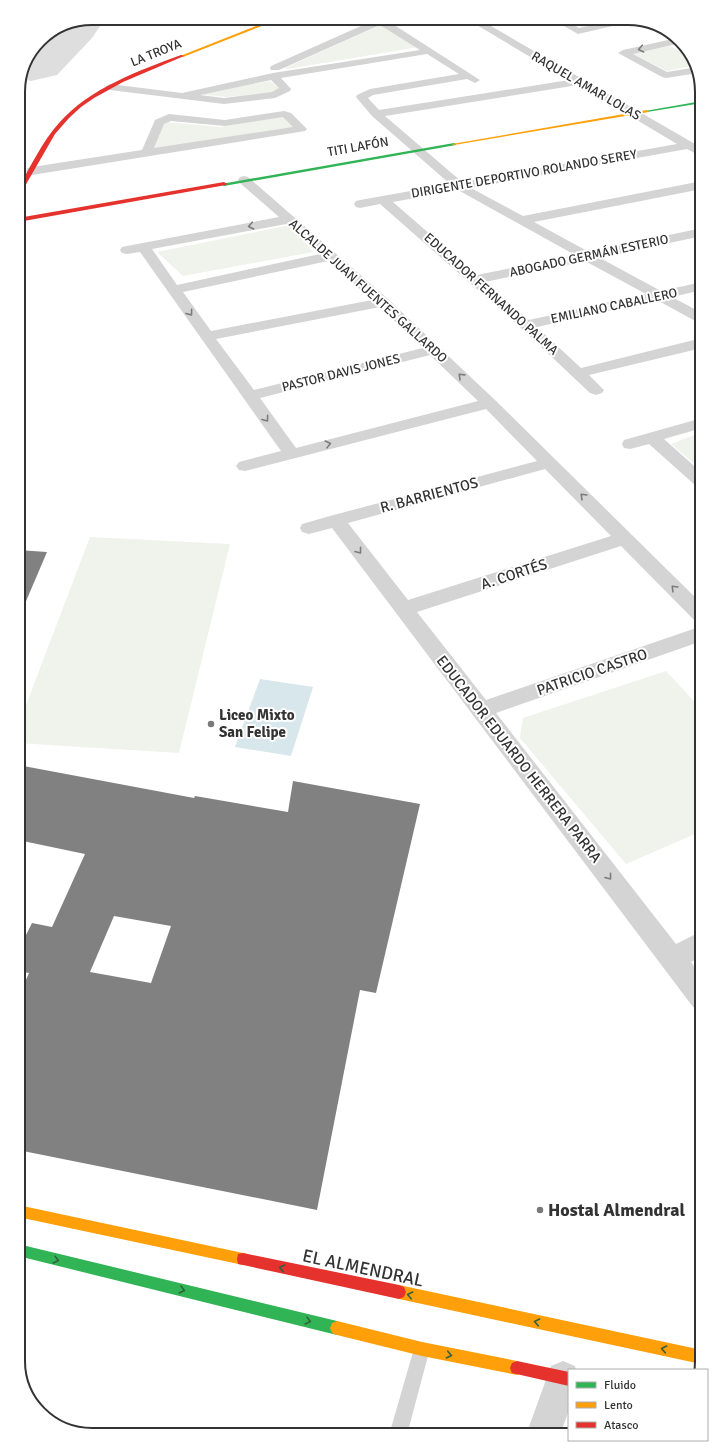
<svg xmlns="http://www.w3.org/2000/svg" width="720" height="1453" viewBox="0 0 720 1453" font-family="Signika,sans-serif">
<rect width="100%" height="100%" fill="#fff"/>
<!-- green -->
<path fill="#f0f2ec" d="M565,18h39l9,4 -31,5z
M381,25l38,22 -132,22 -2,-1z
M669,46l21,9 7,10 -30,6 -34,-17z
M270,81l10,8 -3,3 -50,5 -31,-3z
M284,116l11,12 -142,24 11,-30 56,5z
M290,225l23,27 -130,24 -26,-24z
M702,432v38l-31,-26z
M90,537l140,7 -51,209 -161,-10v-17z
M666,671l36,39v121l-76,33 -106,-126 3,-20z"/>
<!-- water -->
<path fill="#d8e7eb" d="M260,679l53,8 -22,69 -56,-9z"/>
<g fill="none" stroke-linecap="round" stroke-linejoin="round">
<!-- taxiway -->
<path fill="#dedede" fill-rule="evenodd" d="M59,27l6,1 4,6c-6,9 -22,18 -33,15l4,-9z"/>
<!-- runway -->
<path fill="#dedede" fill-rule="evenodd" d="M92,18h7l3,5 -10,15 -35,37 -26,6 -9,-2 18,-39 24,-16z"/>
</g>
<!-- building -->
<path fill="#818181" fill-rule="evenodd" d="M18,550l29,2 -29,68z
M18,765l176,33 1,-2 93,16 5,-31 127,23 -44,189 -16,-3 -43,220 -299,-60v-152l11,-25 -11,-2v-36l7,2 7,-14 20,4 33,-73 -67,-14zM114,916l57,10 -20,57 -61,-11z"/>
<g fill="none" stroke-linecap="round" stroke-linejoin="round">
<!-- lane -->
<path fill="#d4d4d4" fill-rule="evenodd" d="M421,1344l6,2 2,6 -22,83h-18l24,-83 2,-6z"/>
<!-- street -->
<path fill="#d4d4d4" fill-rule="evenodd" d="M379,18h13l-4,3 92,59 -5,3 -8,-4 -94,16 -5,3 11,12 190,-30 -104,-62h12l225,130v9l-15,-8 -216,39 52,28 179,-35v8l-168,33 55,30 113,-24v8l-102,22 61,33 41,-9v8l-30,7 30,16v10l-5,-1 -40,-22 -120,27 44,41 121,-30v10l-113,27 15,15 -2,3 -6,2 -6,-2 -69,-65 -141,-124 -20,4 -4,-1 -2,-3 2,-3 4,-1 90,-16 -78,-68 -16,-19 1,-2 13,-6 89,-15 -32,-20 -146,24 10,11 -1,2 -15,7 -51,6 -114,-14 -5,-3 5,-3 72,9 91,-20 147,-23 -40,-25 -101,45h-8l-1,-2 1,-2zM271,80l8,8 -7,4 -48,6 -24,-3zM578,85l99,59 -215,38 -77,-66zM458,190l117,65 -98,20 -84,-73zM585,261l61,33 -117,26 -44,-38z
M550,18h12l17,10 46,-10h8l6,2 -61,14z
M677,38l4,5 -48,11 34,18 30,-5 1,6 -32,5 -4,-1 -44,-24 5,-3z
M284,111l7,2 16,16 -2,2 -273,44 -4,-1 -2,-3 2,-3 4,-1 110,-17 13,-30 14,-6 56,6zM283,117l10,10 -139,21 10,-24 7,-3 54,5z
M244,176l4,1 140,122 107,101 207,204v19l-7,-2 -74,-75 -204,66 69,88 216,-74v15l-206,72 180,231 26,-13v25l-11,6 11,15v34l-9,-4 -361,-479 -23,6 -7,-2 -2,-4 2,-4 28,-8 207,-55 -51,-52 -241,62 -6,-1 -3,-4 3,-4 42,-11 -141,-199 -13,2 -5,-1 -2,-3 2,-3 5,-1 152,-29 -39,-34 -2,-3 2,-3zM286,224l34,30 -143,31 -25,-36zM328,261l44,39 -161,31 -28,-39zM380,307l43,41 -169,42 -38,-51zM430,355l48,46 -182,47 -36,-50zM545,469l66,67 -203,64 -60,-77z
M702,418v10l-38,11 38,34v14l-6,-1 -47,-42 -19,5 -6,-1 -2,-4 2,-4z
M563,1361l12,5 1,4h-7v40l-9,25h-34l25,-69z"/>
<!-- fast -->
<path fill="#30b455" fill-rule="evenodd" d="M702,101v2l-55,9 -2,-1z
M454,143l2,1v1l-232,41 -3,-2z
M18,1244l319,77 5,2 2,5 -2,5 -5,2 -319,-79z"/>
<!-- slow -->
<path fill="#ff9f0a" fill-rule="evenodd" d="M276,18h6l-99,39 -3,-1z
M647,110l2,2 -195,33 -2,-1z
M18,1205l225,48 5,1 1,5 -1,5 -5,1 -225,-48z
M399,1285l303,65 -1,14 -302,-65 -5,-2 -2,-5 2,-5z
M337,1321l85,21 95,19 5,2 2,5 -2,5 -5,2 -95,-19 -85,-21 -5,-2 -2,-5 2,-5z"/>
<!-- jam -->
<path fill="#e5322d" fill-rule="evenodd" d="M181,55l3,1 -61,26 -29,16 -13,9 -12,11 -14,16 -34,59 -3,2v-7c13,-22 24,-46 41,-65 31,-35 79,-52 122,-68z
M224,182l3,2 -1,1 -208,37v-4z
M243,1253l156,32 5,2 2,5 -2,5 -5,2 -156,-34 -5,-1 -1,-5 1,-5z
M517,1361l52,11v14l-57,-13 -2,-5 2,-5z"/>
</g>
<!-- one-way arrows -->
<defs><path id="oneway-chevron" d="M-2-3.5L2.5 0L-2 3.5" fill="none" stroke-width="1.6" stroke-linecap="round" stroke-linejoin="round"/></defs>
<g stroke="#7b7b7b">
<use href="#oneway-chevron" transform="translate(641 49) rotate(168)"/>
<use href="#oneway-chevron" transform="translate(251 226) rotate(169)"/>
<use href="#oneway-chevron" transform="translate(190 313) rotate(54)"/>
<use href="#oneway-chevron" transform="translate(461 376) rotate(-136)"/>
<use href="#oneway-chevron" transform="translate(266 419) rotate(54)"/>
<use href="#oneway-chevron" transform="translate(328 444) rotate(-14)"/>
<use href="#oneway-chevron" transform="translate(583 496) rotate(-135)"/>
<use href="#oneway-chevron" transform="translate(359 551) rotate(52)"/>
<use href="#oneway-chevron" transform="translate(674 588) rotate(-135)"/>
<use href="#oneway-chevron" transform="translate(609 877) rotate(52)"/>
</g>
<g stroke="#32603f">
<use href="#oneway-chevron" transform="translate(56 1260) rotate(14)"/>
<use href="#oneway-chevron" transform="translate(282 1268) rotate(-168)"/>
<use href="#oneway-chevron" transform="translate(182 1290) rotate(14)"/>
<use href="#oneway-chevron" transform="translate(410 1295) rotate(-168)"/>
<use href="#oneway-chevron" transform="translate(308 1321) rotate(14)"/>
<use href="#oneway-chevron" transform="translate(537 1322) rotate(-168)"/>
<use href="#oneway-chevron" transform="translate(664 1349) rotate(-168)"/>
<use href="#oneway-chevron" transform="translate(449 1355) rotate(12)"/>
</g>
<!-- markers -->
<g fill="#7a7a7a" stroke="#fff" stroke-width="1.5">
<circle cx="211" cy="724" r="4"/>
<circle cx="540" cy="1210" r="4"/>
</g>
<g text-anchor="middle" dominant-baseline="central" stroke-width="4" stroke-linejoin="round" paint-order="stroke">
<!-- far-street labels -->
<g font-size="13" fill="#333" stroke="#fff">
<text transform="translate(156 53) rotate(-22)">LA TROYA</text>
<text transform="translate(586 86) rotate(30)">RAQUEL AMAR LOLAS</text>
<text transform="translate(358 147) rotate(-10)">TITI LAFÓN</text>
<text transform="translate(524 174) rotate(-10)">DIRIGENTE DEPORTIVO ROLANDO SEREY</text>
<text transform="translate(589 256) rotate(-12)">ABOGADO GERMÁN ESTERIO</text>
<text transform="translate(368 291) rotate(42)">ALCALDE JUAN FUENTES GALLARDO</text>
<text transform="translate(491 294) rotate(42)">EDUCADOR FERNANDO PALMA</text>
<text transform="translate(614 306) rotate(-12)">EMILIANO CABALLERO</text>
<text transform="translate(341 373) rotate(-14)">PASTOR DAVIS JONES</text>
</g>
<!-- street labels -->
<g font-size="15" fill="#333" stroke="#fff">
<text transform="translate(429 495) rotate(-15)">R. BARRIENTOS</text>
<text transform="translate(514 574) rotate(-18)">A. CORTÉS</text>
<text transform="translate(592 672) rotate(-19)">PATRICIO CASTRO</text>
<text transform="translate(519 759) rotate(52)">EDUCADOR EDUARDO HERRERA PARRA</text>
</g>
<!-- poi labels -->
<g font-size="15" font-weight="bold" fill="#333" stroke="#fff" text-anchor="start">
<text x="219" y="715">Liceo Mixto<tspan x="219" dy="17">San Felipe</tspan></text>
</g>
<!-- near-poi labels -->
<g font-size="18" font-weight="bold" fill="#333" stroke="#fff" text-anchor="start">
<text x="548" y="1210">Hostal Almendral</text>
</g>
<!-- near-street labels -->
<g font-size="18" fill="#333" stroke="#fff">
<text transform="translate(363 1268) rotate(12)">EL ALMENDRAL</text>
</g>
</g>
<!-- crop -->
<path d="M0 0H720V1453H0ZM92 25H628A67 67 0 0 1 695 92V1361A67 67 0 0 1 628 1428H92A67 67 0 0 1 25 1361V92A67 67 0 0 1 92 25Z" fill="#fff" fill-rule="evenodd"/>
<path fill="none" stroke="#333" stroke-width="2" d="M92 25H628A67 67 0 0 1 695 92V1361A67 67 0 0 1 628 1428H92A67 67 0 0 1 25 1361V92A67 67 0 0 1 92 25Z"/>
<!-- legend -->
<rect x="568" y="1369" width="140" height="72" fill="#ffffff" stroke="#adadad"/>
<rect x="576" y="1382" width="20" height="6" fill="#30b455" stroke="#adadad"/>
<text x="604" y="1389" font-size="12" fill="#333333">Fluido</text>
<rect x="576" y="1402" width="20" height="6" fill="#ff9f0a" stroke="#adadad"/>
<text x="604" y="1409" font-size="12" fill="#333333">Lento</text>
<rect x="576" y="1422" width="20" height="6" fill="#e5322d" stroke="#adadad"/>
<text x="604" y="1429" font-size="12" fill="#333333">Atasco</text>
</svg>
